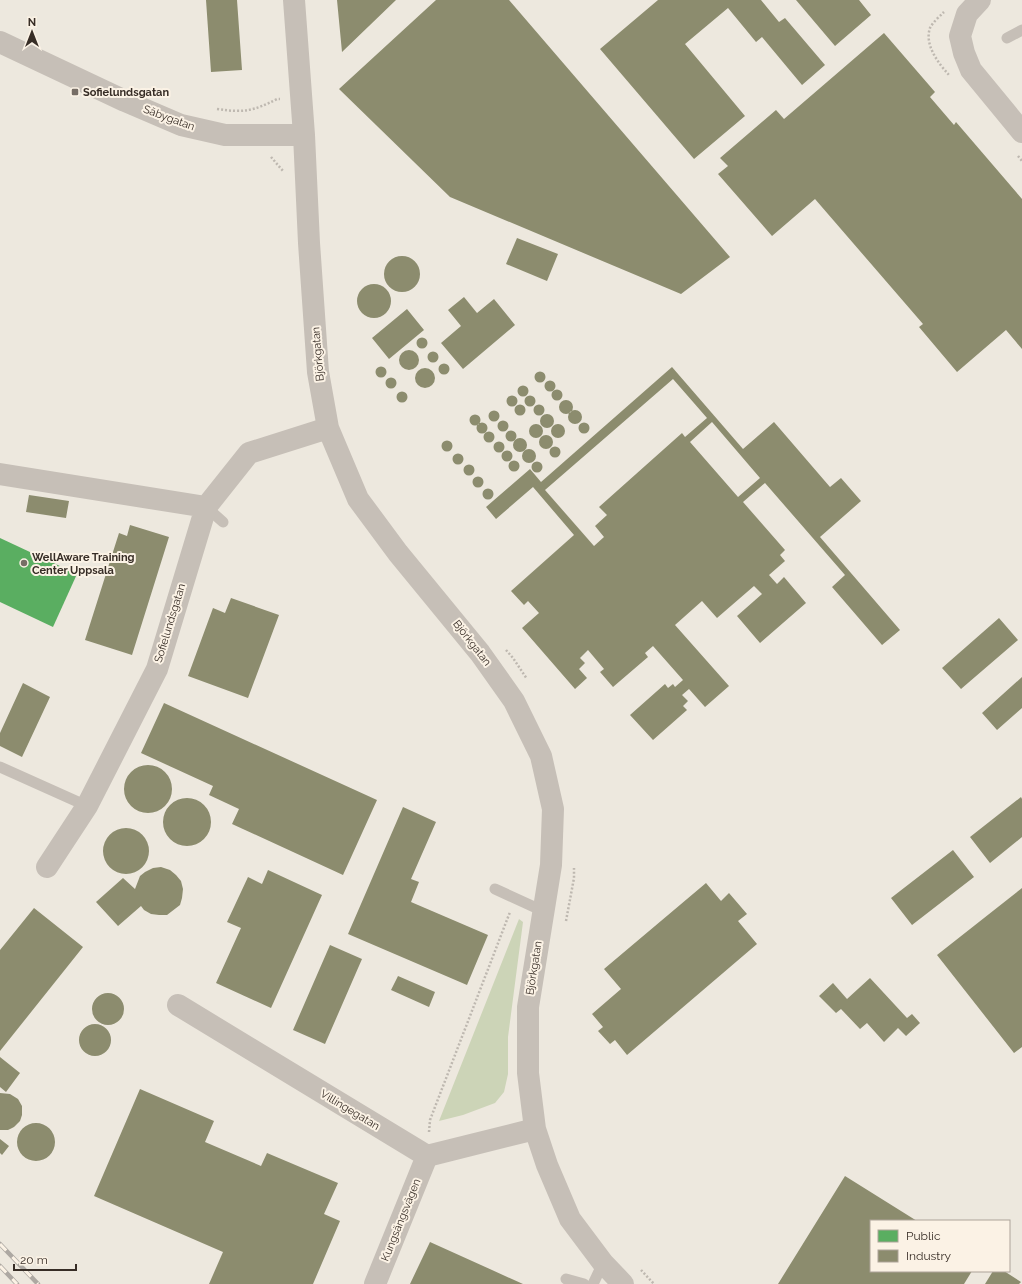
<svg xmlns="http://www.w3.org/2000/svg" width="1022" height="1284" viewBox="0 0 1022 1284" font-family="Raleway,sans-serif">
<rect width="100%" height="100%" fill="#ede8de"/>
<!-- green -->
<path fill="#ccd4b7" d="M519,919l4,3 -15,115v37l-4,18 -9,11 -32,12 -24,6z"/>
<!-- public -->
<path fill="#5aae61" d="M0,538l77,36 -24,53 -53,-25z"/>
<!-- industry -->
<path fill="#8c8c6e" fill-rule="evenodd" d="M206,0h31l5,70 -31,2z
M337,0h59l-54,52z
M436,0h73l221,257 -49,37 -231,-97 -111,-108z
M658,0h103l18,22 6,-4 40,47 -23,20 -40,-48 -6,5 -28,-34 -43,36 60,72 -51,43 -94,-110z
M796,0h63l12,15 -36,31z
M884,33l51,59 -5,5 24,28 2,-3 66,77v150l-16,-19 -49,42 -38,-45 4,-3 -108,-125 -43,37 -54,-62 10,-8 -8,-8 56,-48 8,9z
M517,238l41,16 -11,27 -41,-17z
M384 274a18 18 0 1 1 36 0a18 18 0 1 1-36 0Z
M357 301a17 17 0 1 1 34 0a17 17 0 1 1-34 0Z
M464,297l13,16 17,-14 21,26 -52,44 -22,-26 20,-17 -13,-16z
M407,309l17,21 -35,29 -17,-21z
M416.5 343a5.5 5.5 0 1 1 11 0a5.5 5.5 0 1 1-11 0Z
M399 360a10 10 0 1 1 20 0a10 10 0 1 1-20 0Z
M427.5 357a5.5 5.5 0 1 1 11 0a5.5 5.5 0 1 1-11 0Z
M438.5 369a5.5 5.5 0 1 1 11 0a5.5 5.5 0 1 1-11 0Z
M375.5 372a5.5 5.5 0 1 1 11 0a5.5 5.5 0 1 1-11 0Z
M672,367l71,82 31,-27 56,65 11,-9 20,23 -41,36 80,93 -18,15 -50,-58 13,-12 -80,-92 -22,19 42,48 -5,5 5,6 -16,14 8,9 7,-7 22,26 -46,40 -23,-27 25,-22 -8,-8 -37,32 -15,-17 -27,24 54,61 -24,21 -16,-18 -7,6 6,6 -5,5 4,4 -34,30 -23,-25 35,-31 3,4 5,-4 2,3 8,-7 -30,-34 -8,7 3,4 -35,30 -13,-15 4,-3 -16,-19 -8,8 5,5 -6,6 8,9 -12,11 -53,-61 17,-15 -11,-12 -4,4 -13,-14 63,-56 -41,-48 -37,32 -10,-12 44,-38 11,13zM673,379l34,39 -22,19 -3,-4 -83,74 8,8 -12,11 9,11 -10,9 -49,-56zM712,422l48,56 -22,19 -48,-55z
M415 378a10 10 0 1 1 20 0a10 10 0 1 1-20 0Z
M534.5 377a5.5 5.5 0 1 1 11 0a5.5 5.5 0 1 1-11 0Z
M385.5 383a5.5 5.5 0 1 1 11 0a5.5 5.5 0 1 1-11 0Z
M544.5 386a5.5 5.5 0 1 1 11 0a5.5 5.5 0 1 1-11 0Z
M517.5 391a5.5 5.5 0 1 1 11 0a5.5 5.5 0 1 1-11 0Z
M551.5 395a5.5 5.5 0 1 1 11 0a5.5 5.5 0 1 1-11 0Z
M396.5 397a5.5 5.5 0 1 1 11 0a5.5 5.5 0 1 1-11 0Z
M506.5 401a5.5 5.5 0 1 1 11 0a5.5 5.5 0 1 1-11 0Z
M524.5 401a5.5 5.5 0 1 1 11 0a5.5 5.5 0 1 1-11 0Z
M559 407a7 7 0 1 1 14 0a7 7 0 1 1-14 0Z
M533.5 410a5.5 5.5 0 1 1 11 0a5.5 5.5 0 1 1-11 0Z
M514.5 410a5.5 5.5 0 1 1 11 0a5.5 5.5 0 1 1-11 0Z
M568 417a7 7 0 1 1 14 0a7 7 0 1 1-14 0Z
M488.5 416a5.5 5.5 0 1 1 11 0a5.5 5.5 0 1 1-11 0Z
M540 421a7 7 0 1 1 14 0a7 7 0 1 1-14 0Z
M469.5 420a5.5 5.5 0 1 1 11 0a5.5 5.5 0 1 1-11 0Z
M497.5 426a5.5 5.5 0 1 1 11 0a5.5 5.5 0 1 1-11 0Z
M476.5 428a5.5 5.5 0 1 1 11 0a5.5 5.5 0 1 1-11 0Z
M578.5 428a5.5 5.5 0 1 1 11 0a5.5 5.5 0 1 1-11 0Z
M551 431a7 7 0 1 1 14 0a7 7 0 1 1-14 0Z
M529 431a7 7 0 1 1 14 0a7 7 0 1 1-14 0Z
M505.5 436a5.5 5.5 0 1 1 11 0a5.5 5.5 0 1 1-11 0Z
M483.5 437a5.5 5.5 0 1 1 11 0a5.5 5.5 0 1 1-11 0Z
M539 442a7 7 0 1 1 14 0a7 7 0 1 1-14 0Z
M513 445a7 7 0 1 1 14 0a7 7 0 1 1-14 0Z
M441.5 446a5.5 5.5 0 1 1 11 0a5.5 5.5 0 1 1-11 0Z
M493.5 447a5.5 5.5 0 1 1 11 0a5.5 5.5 0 1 1-11 0Z
M549.5 452a5.5 5.5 0 1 1 11 0a5.5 5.5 0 1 1-11 0Z
M522 456a7 7 0 1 1 14 0a7 7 0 1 1-14 0Z
M501.5 456a5.5 5.5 0 1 1 11 0a5.5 5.5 0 1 1-11 0Z
M452.5 459a5.5 5.5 0 1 1 11 0a5.5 5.5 0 1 1-11 0Z
M508.5 466a5.5 5.5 0 1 1 11 0a5.5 5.5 0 1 1-11 0Z
M531.5 467a5.5 5.5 0 1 1 11 0a5.5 5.5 0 1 1-11 0Z
M463.5 470a5.5 5.5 0 1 1 11 0a5.5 5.5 0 1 1-11 0Z
M472.5 482a5.5 5.5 0 1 1 11 0a5.5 5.5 0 1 1-11 0Z
M482.5 494a5.5 5.5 0 1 1 11 0a5.5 5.5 0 1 1-11 0Z
M29,495l40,6 -3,17 -40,-6z
M130,525l39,12 -37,118 -47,-15 34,-107 8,3z
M231,598l48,17 -31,83 -60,-22 25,-68 12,5z
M999,618l19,22 -57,49 -19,-21z
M1022,677v31l-25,22 -15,-17z
M23,683l27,14 -28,60 -22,-11v-13z
M164,703l213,97 -34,75 -111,-51 7,-15 -30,-14 4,-9 -72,-33z
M124 789a24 24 0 1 1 48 0a24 24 0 1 1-48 0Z
M1021,797l1,2v38l-32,26 -20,-26z
M163 822a24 24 0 1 1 48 0a24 24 0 1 1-48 0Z
M403,807l33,15 -25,57 8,3 -8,20 77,33 -21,50 -119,-51z
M103 851a23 23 0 1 1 46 0a23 23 0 1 1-46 0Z
M953,850l21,27 -62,48 -21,-27z
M161,867l9,3 6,5 5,6 2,8 -1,9 -2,7 -13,10h-8l-8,-1 -7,-4 -3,-4 -23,20 -22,-24 27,-24 12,11 5,-13 5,-4 8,-4z
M268,870l54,25 -51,113 -55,-25 25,-55 -14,-6 21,-45 14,7z
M706,883l15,18 8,-8 18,21 -9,7 19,23 -130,111 -12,-15 -5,4 -12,-13 5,-4 -11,-13 29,-25 -17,-20z
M1022,888v159l-8,6 -77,-98z
M34,908l49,39 -83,104v-101z
M330,945l32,14 -37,85 -32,-14z
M398,976l37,16 -6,15 -38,-17z
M870,978l37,40 5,-4 8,9 -14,13 -8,-8 -14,14 -17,-19 -7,6 -19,-20 -5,4 -17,-17 14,-13 14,16z
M92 1009a16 16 0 1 1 32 0a16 16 0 1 1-32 0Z
M79 1040a16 16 0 1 1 32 0a16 16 0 1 1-32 0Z
M0,1057l20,16 -14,19 -6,-5z
M140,1089l74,32 -9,21 56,24 6,-13 71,30 -14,31 16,7 -27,63h-104l14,-32 -129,-56z
M0,1093l10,1 8,5 4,7v9l-2,6 -6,6 -6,3h-8z
M17 1142a19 19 0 1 1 38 0a19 19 0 1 1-38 0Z
M0,1139l9,7 -7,9 -2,-2z
M845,1176l72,45h-46v50h101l-8,13h-186z
M430,1242l93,42h-113z
M993,1271h11l17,11 -2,2h-34z"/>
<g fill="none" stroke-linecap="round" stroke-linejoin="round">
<!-- path -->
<path stroke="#beb8b0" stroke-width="2.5" stroke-dasharray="2 2" stroke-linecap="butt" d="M944,12c-4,4 -11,10 -14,16 -6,17 9,36 19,47
M217,109c26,4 37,2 60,-10h3
M1018,156l4,5
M271,157l12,14
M506,650l7,8 14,21
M566,921l8,-43v-10
M429,1132l1,-12 80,-208
M641,1270l13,14"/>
<!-- service -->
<path stroke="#c6bfb7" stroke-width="11" d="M1007,38l15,-8
M206,507l17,15
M0,767l87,39
M495,889l48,22
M566,1279l18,5
M593,1284l10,-21"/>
<!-- minor -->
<path stroke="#c6bfb7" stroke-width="22" d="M294,0l10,135 5,108 9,129 10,56 30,71 40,54 82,100 34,48 27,55 12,53 -2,56 -23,142v66l7,56 12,36 23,54 33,44 20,21
M980,0l-13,14 -7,22 4,17 7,17 51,62
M0,42l125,59 56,24 44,10h79
M0,474l206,33
M47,867l40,-61 70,-137 49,-162 43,-54 79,-25
M178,1005l249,151 108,-27
M375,1284l52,-128"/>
<!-- rail casing -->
<g stroke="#ada8a2" stroke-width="4.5">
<path id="rail" d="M0,1244l38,40
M0,1266l17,18"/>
</g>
<!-- rail -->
<use href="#rail" stroke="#fbf2e5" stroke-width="3" stroke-dasharray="9" stroke-linecap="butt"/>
</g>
<!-- markers -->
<g fill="#776e66" stroke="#fbf2e5" stroke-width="1.5">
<rect x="71" y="88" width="8" height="8" rx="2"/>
<circle cx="24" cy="563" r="4"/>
</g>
<g text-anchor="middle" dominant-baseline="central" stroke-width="4" stroke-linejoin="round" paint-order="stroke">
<!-- poi labels -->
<g font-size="11" font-weight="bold" fill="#372d26" stroke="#fbf2e5" text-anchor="start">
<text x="83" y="92">Sofielundsgatan</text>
<text x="32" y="557">WellAware Training<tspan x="32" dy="13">Center Uppsala</tspan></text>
</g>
<!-- street labels -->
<g font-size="11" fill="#372d26" stroke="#fbf2e5">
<text transform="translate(169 118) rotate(20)">Säbygatan</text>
<text transform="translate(318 354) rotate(-95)">Björkgatan</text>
<text transform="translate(170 623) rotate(-73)">Sofielundsgatan</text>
<text transform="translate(472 643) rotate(52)">Björkgatan</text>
<text transform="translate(534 968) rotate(-81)">Björkgatan</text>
<text transform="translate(350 1110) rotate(31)">Villingegatan</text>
<text transform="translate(401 1220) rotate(-68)">Kungsängsvägen</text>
</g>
</g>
<!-- legend -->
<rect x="870" y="1220" width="140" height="52" fill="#fbf2e5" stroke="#ada399"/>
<rect x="878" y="1230" width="20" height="12" fill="#5aae61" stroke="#ada399"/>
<text x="906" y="1240" font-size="12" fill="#372d26">Public</text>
<rect x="878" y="1250" width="20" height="12" fill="#8c8c6e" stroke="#ada399"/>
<text x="906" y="1260" font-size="12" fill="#372d26">Industry</text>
<!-- north arrow -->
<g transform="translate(32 32)" stroke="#fbf2e5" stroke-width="3" paint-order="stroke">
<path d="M0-3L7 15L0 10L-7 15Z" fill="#372d26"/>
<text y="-6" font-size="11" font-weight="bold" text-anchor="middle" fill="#372d26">N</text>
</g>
<!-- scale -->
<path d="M14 1264v6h62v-6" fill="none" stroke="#372d26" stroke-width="2"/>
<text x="20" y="1264" font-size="12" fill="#372d26" stroke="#fbf2e5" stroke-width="3" paint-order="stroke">20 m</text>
</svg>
